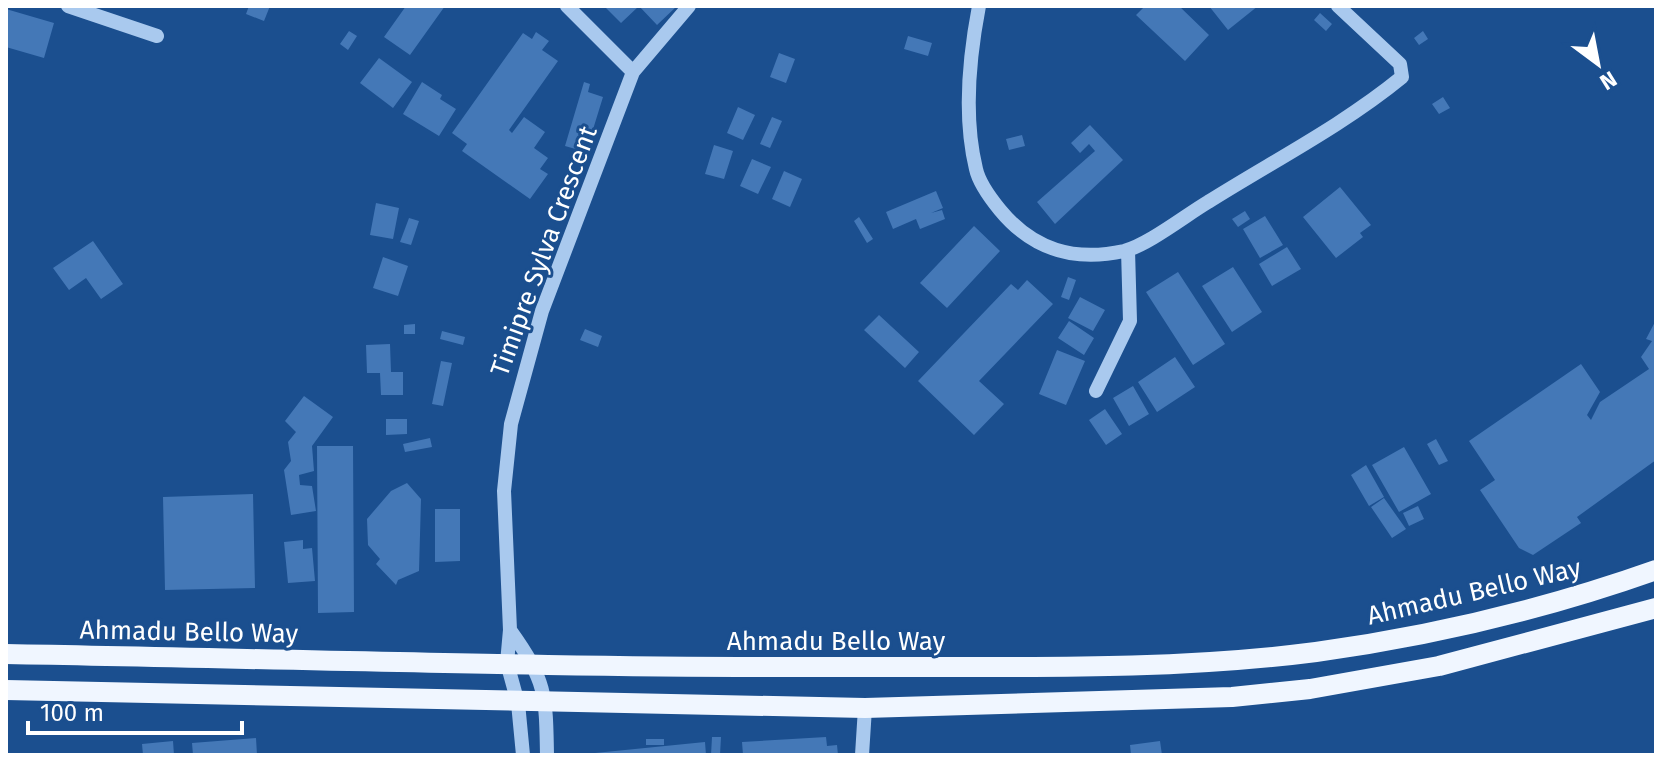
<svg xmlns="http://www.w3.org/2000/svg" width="1662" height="761" viewBox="0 0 1662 761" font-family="'Fira Sans',sans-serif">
<rect width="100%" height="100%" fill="#1b4f8f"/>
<!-- building -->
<path fill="#4478b7" d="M249,6h21l-6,15 -18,-7z
M406,6h39l-35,49 -26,-18z
M604,6h73l-20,19 -18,-19 -18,17z
M1145,6h34l30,29 -24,26 -49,-46z
M1209,6h49l-30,24z
M6,9l48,14 -10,35 -38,-11z
M1320,13l12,11 -6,7 -12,-11z
M349,31l8,5 -9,14 -8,-6z
M1423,31l5,8 -9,6 -5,-7z
M536,32l13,9 -7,9 16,11 -49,69 3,3 12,-16 21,15 -11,16 14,10 -8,11 8,5 -18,25 -68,-48 5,-7 -15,-11 71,-100 9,6z
M908,36l24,7 -4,13 -24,-7z
M779,53l16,6 -9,24 -16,-6z
M379,58l33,24 -19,26 -33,-25z
M422,82l20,13 -2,4 16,10 -17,27 -36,-22z
M584,82l6,2 -2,8 15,5 -17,55 -21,-6z
M1443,97l7,11 -11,6 -7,-10z
M738,107l17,8 -12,25 -16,-7z
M772,117l10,4 -12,27 -10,-4z
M1090,125l33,35 -68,64 -18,-22 58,-51 -6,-7 -9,9 -9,-10z
M1022,135l3,11 -16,4 -3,-11z
M714,145l19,6 -9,28 -19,-5z
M752,159l19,8 -13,27 -18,-8z
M784,171l18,8 -12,28 -18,-8z
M1340,187l31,38 -11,8 3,4 -27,21 -33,-41z
M936,191l7,17 -12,5 11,-3 3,9 -25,10 -4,-10 -23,10 -7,-17z
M376,203l23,5 -6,31 -23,-4z
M1245,211l5,8 -12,8 -6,-8z
M1265,216l18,29 -23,13 -17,-29z
M859,217l14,22 -6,4 -13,-22z
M409,218l10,3 -8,24 -11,-3z
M974,226l26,25 -53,57 -27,-25z
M93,241l30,43 -22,15 -15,-21 -17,12 -16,-22z
M1287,247l14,22 -29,17 -13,-22z
M383,257l25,9 -10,30 -25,-8z
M1233,267l29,45 -30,20 -30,-46z
M1178,272l47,72 -32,21 -47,-73z
M1068,277l8,3 -7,20 -8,-3z
M1027,280l26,24 -74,77 25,23 -30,31 -56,-54 93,-97 7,6z
M1080,297l25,13 -12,21 -25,-13z
M879,315l40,37 -14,16 -41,-38z
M1656,320v140l-79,57 4,6 -48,32 -14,-7 -39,-58 15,-10 -26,-39 112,-77 19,28 -13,23 4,5 9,-18 49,-33 -8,-12 11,-16 -6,-2z
M1069,321l25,17 -10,17 -26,-17z
M415,324v10h-11v-9z
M585,329l17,7 -4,11 -18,-7z
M442,331l23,6 -2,8 -23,-6z
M390,344l1,28h12v23h-22l-1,-22h-13l-1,-28z
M1057,350l28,11 -19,44 -27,-11z
M1175,357l20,30 -38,25 -19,-30z
M441,361l11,2 -9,43 -11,-2z
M1133,386l16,28 -20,12 -16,-28z
M304,396l29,21 -21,29 2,25 -15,4 1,10 12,1 4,25 -25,4 -7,-45 7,-9 -3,-19 8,-10 -11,-11z
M1105,409l17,25 -16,11 -17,-25z
M386,419h21v15l-21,1z
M430,438l2,9 -27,5 -2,-8z
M1436,439l12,22 -9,4 -12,-21z
M317,446h36l1,166 -36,1z
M1404,447l27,47 -32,18 -27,-47z
M1366,465l18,32 -15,9 -18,-31z
M407,483l14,16 -2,72 -21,9 -2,5 -20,-21 4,-5 -12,-14 -1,-26 24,-28z
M253,494l2,94 -90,2 -2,-93z
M1384,498l22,31 -14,9 -21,-31z
M1418,506l6,13 -15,7 -6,-13z
M435,509h25v52l-25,1z
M303,540v9l9,-1 3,33 -27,2 -4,-41z
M712,737h9l-1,18h-9z
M826,737l1,9 10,-1 1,10h-95l-1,-13z
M256,738l1,17h-64l-1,-12z
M646,739h18v6h-18z
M173,741l1,14h-31l-1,-11z
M1160,741l2,14h-31l-1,-10z
M705,742l1,13h-111v-2z"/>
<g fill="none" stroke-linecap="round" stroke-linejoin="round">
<!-- minor -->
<path stroke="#a9c9ee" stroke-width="14" d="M68,6l89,30
M567,6l66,66
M979,6c-10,52 -16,110 -3,163 3,14 15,30 24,41 33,40 74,52 124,41 24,-6 62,-36 84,-49 65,-41 134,-76 194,-125l-2,-13 -62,-58
M1096,391l34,-70 -2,-71
M510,630c36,50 36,65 37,125
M523,755l-5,-52 -11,-40 3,-33 -6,-139 7,-67 31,-113 91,-239 56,-66
M862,755l3,-47"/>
<!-- major -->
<path stroke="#f0f6ff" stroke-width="20" d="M6,654c281,5 562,14 843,13 155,-1 312,5 467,-15 116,-16 230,-43 340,-82
M6,690l859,18 367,-11 78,-8 129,-23 217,-58"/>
</g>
<g text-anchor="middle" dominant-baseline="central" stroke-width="6" stroke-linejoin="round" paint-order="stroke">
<!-- street labels -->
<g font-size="26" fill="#fff" stroke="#1b4f8f">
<text transform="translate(544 251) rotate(-70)">Timipre Sylva Crescent</text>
<text transform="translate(1474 592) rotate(-13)">Ahmadu Bello Way</text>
<text transform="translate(189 632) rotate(1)">Ahmadu Bello Way</text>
<text x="836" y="641">Ahmadu Bello Way</text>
</g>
</g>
<!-- border -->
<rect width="1662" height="761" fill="none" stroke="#ffffff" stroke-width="16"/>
<!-- north arrow -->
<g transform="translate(1598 64) rotate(148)" stroke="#1b4f8f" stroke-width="6" paint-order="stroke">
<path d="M0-6L14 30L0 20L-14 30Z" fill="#ffffff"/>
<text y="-12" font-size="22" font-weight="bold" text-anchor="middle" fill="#ffffff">N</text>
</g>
<!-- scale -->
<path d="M28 721v12h214v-12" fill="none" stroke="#ffffff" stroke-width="4"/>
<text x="40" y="721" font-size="24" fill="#ffffff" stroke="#1b4f8f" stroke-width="6" paint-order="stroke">100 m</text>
</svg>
